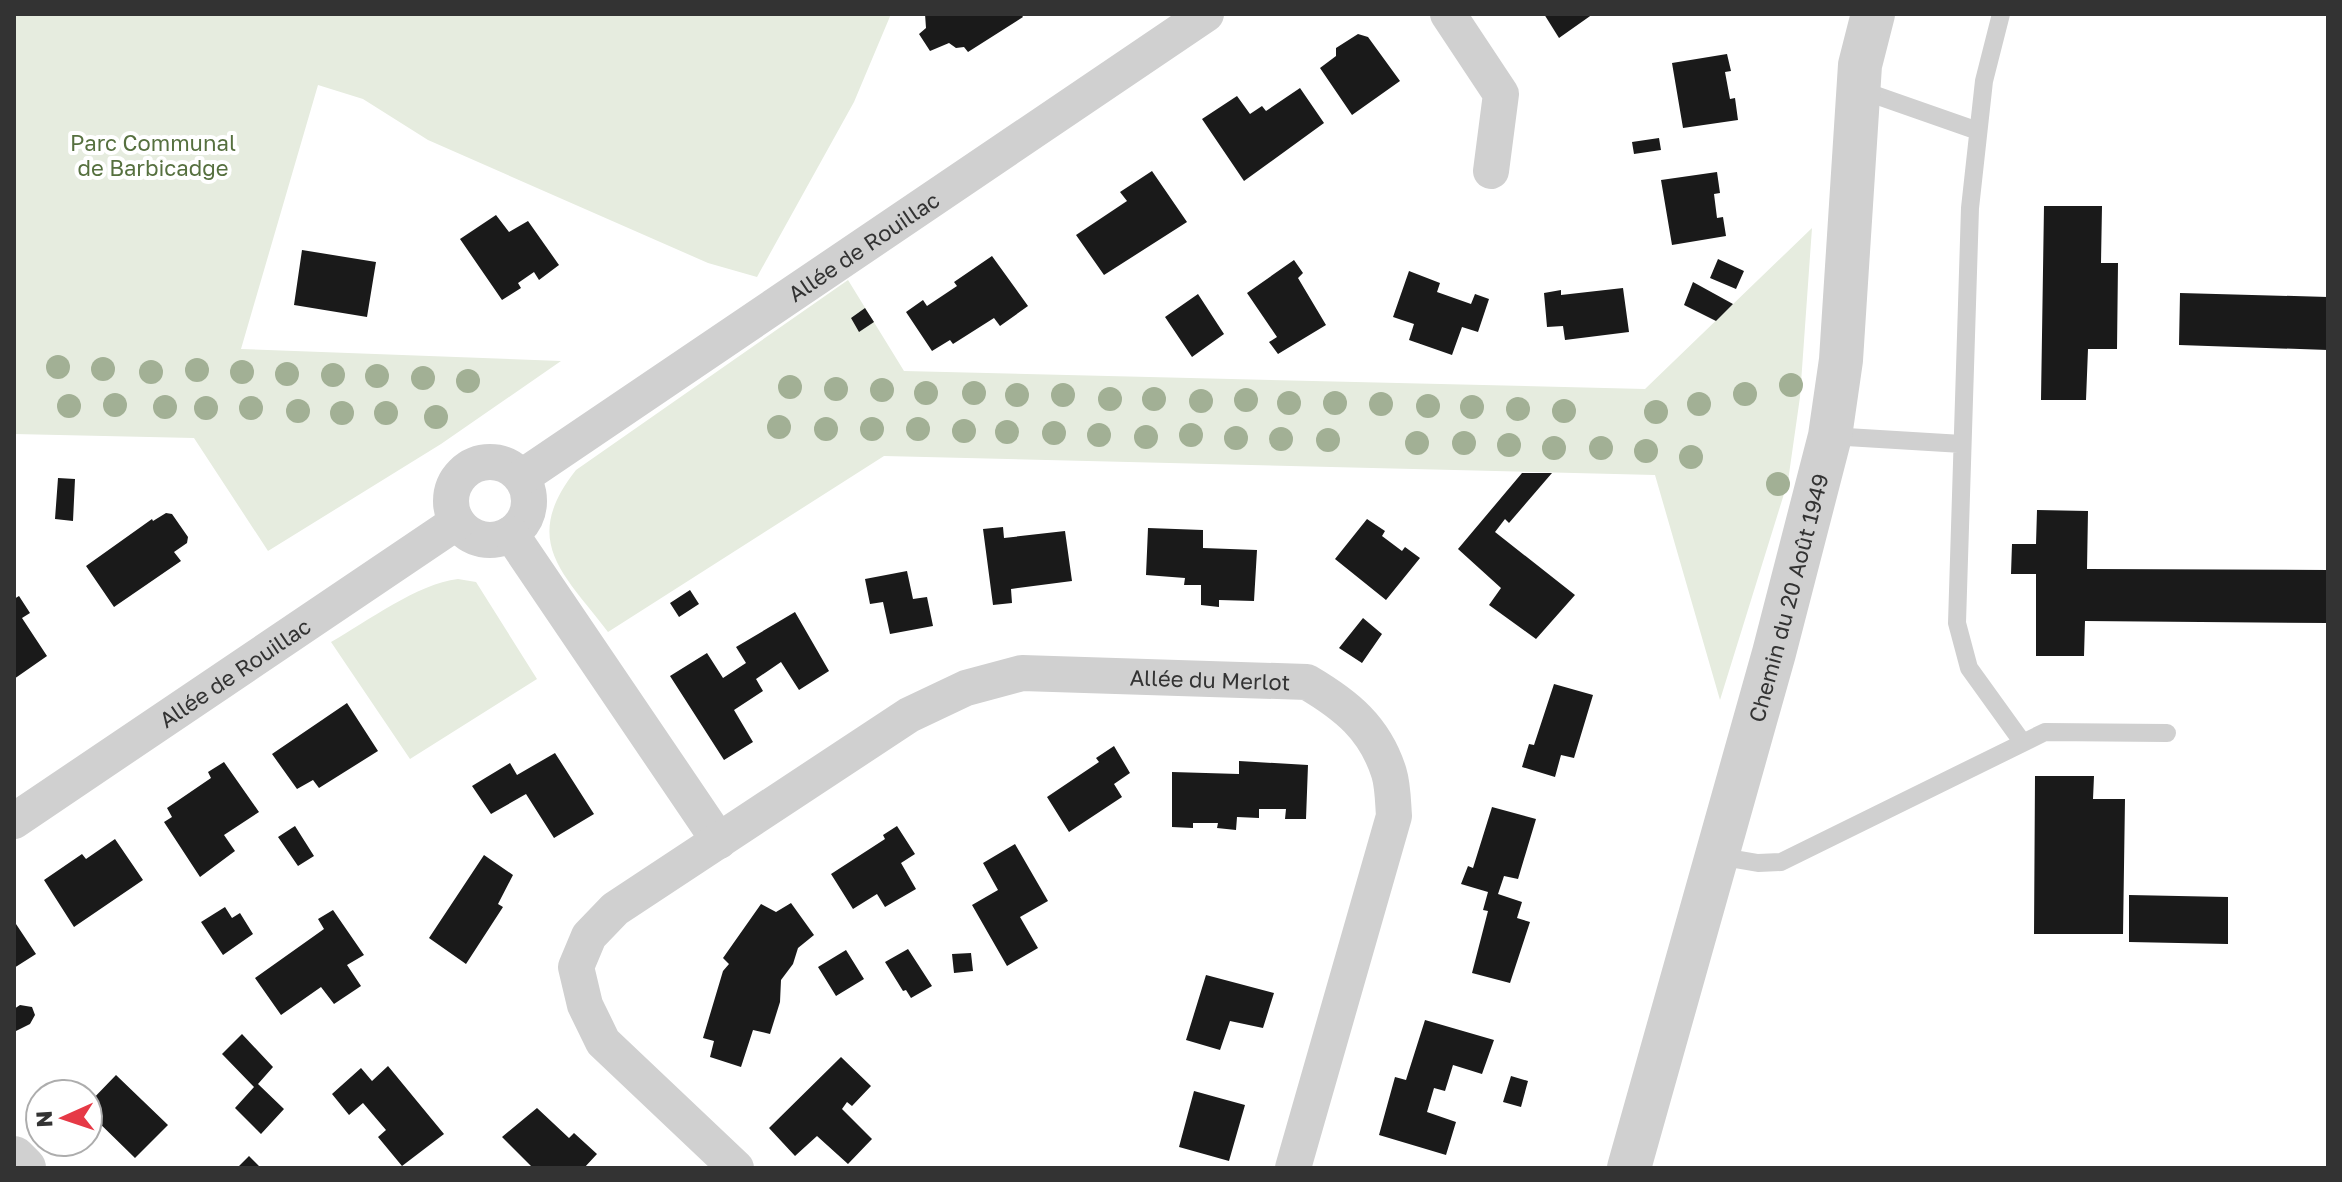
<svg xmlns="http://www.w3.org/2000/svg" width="2342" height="1182" viewBox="0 0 2342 1182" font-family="'Golos Text',sans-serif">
<rect width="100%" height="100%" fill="#fff"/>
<!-- green -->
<path fill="#e6ecdf" d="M14,14h877l-37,88 -97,175 -49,-14 -280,-123 -65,-41 -45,-14 -77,264 320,12 -120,83 -173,107 -74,-113 -180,-4z
M1812,228l-12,169 -12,84 -68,219 -65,-225 -771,-19 -276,176c-45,-59 -88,-91 -32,-162l272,-190 56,91 741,18z
M458,579l18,3 61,97 -127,80 -79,-117c37,-21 86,-58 127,-63z"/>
<!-- building -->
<path fill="#1a1a1a" d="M925,14h96l2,3 -55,35 -4,-5 -8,1 -7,-5 -19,8 -11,-17 7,-6z
M1544,14h49l-34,24z
M1358,34l10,3 32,44 -48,34 -32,-47 16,-12v-8z
M1727,54l4,17 -6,1 5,27 5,-1 3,22 -55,8 -11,-65z
M1300,88l24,35 -80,58 -42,-62 35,-23 13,18 12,-8 4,5z
M1659,138l2,12 -27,4 -2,-12z
M1152,171l35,51 -83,53 -28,-40 51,-34 -7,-9z
M1717,172l3,21 -6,1 3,24 6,-1 3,19 -54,9 -11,-65z
M2044,206h58l-1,57h17l-1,86h-29l-2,51h-45z
M496,215l13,17 19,-11 31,44 -20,15 -5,-8 -16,11 3,5 -19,12 -42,-61z
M302,250l74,12 -9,55 -73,-12z
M992,256l36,50 -28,20 -6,-8 -41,26 -3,-4 -18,11 -26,-39 17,-12 4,6 30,-20 -3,-4z
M1718,259l26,12 -8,18 -26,-11z
M1294,260l9,13 -5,5 28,47 -48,29 -9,-12 8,-5 -30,-44z
M1409,271l31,12 -3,9 34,12 4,-10 14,5 -11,33 -16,-5 -10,28 -43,-15 5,-16 -21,-7z
M1693,282l40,22 -17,17 -32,-16z
M1623,288l6,44 -64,8 -2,-14 -16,1 -3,-34 17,-3v5z
M2180,293l148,4v53l-149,-5z
M1198,294l26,40 -32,23 -27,-40z
M865,308l9,14 -15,10 -8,-14z
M1522,473h30l-43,50 -4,-4 -10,13 80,63 -39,44 -47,-34 12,-17 -43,-39z
M58,478l17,1 -2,42 -18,-2z
M2037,510l51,1 -1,58 241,1v53l-243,-2 -1,35h-48v-82h-25l1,-30h24z
M166,513l6,1 16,23 -1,6 -13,9 7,9 -67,46 -28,-41 66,-47 1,2z
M1367,519l18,12 -3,5 20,15 3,-4 15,11 -34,42 -51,-41z
M1003,527l1,11 61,-7 7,50 -61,8 1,14 -19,2 -10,-76z
M1148,528l55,2v18l54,2 -3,51 -35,-1v7l-18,-2v-20h-17l1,-7 -39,-3z
M907,571l6,28 14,-2 6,29 -43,8 -7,-32 -13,2 -5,-25z
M690,590l9,14 -20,13 -9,-14z
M19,596l11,17 -8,5 25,38 -33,23v-80z
M795,612l34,59 -30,19 -18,-28 -25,17 7,12 -29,19 19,32 -29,18 -54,-84 37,-23 16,25 23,-15 -10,-16z
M1363,618l19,16 -20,29 -23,-15z
M1554,684l39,11 -19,63 -13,-3 -6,22 -33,-10 7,-23 5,1z
M347,703l31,48 -59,37 -6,-8 -16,9 -25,-35z
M1114,746l16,27 -16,11 8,13 -53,35 -22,-35 52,-35 -3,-4z
M555,753l39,61 -40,24 -28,-44 -35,20 -19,-28 38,-23 7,12z
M1239,761l69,4 -2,54h-21l1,-10h-27v9l-22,-1 -1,13 -19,-2 1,-5h-25v5l-21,-1v-55l67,2z
M224,762l35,50 -35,23 11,16 -35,26 -36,-55 8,-5 -5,-9 44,-30 -3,-6z
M2035,776h59l-1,23h32l-2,135h-89z
M1492,807l44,12 -18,60 -14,-3 -6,18 24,8 -5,16 13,4 -20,61 -38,-10 16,-62 -5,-1 5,-18 -27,-8 7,-18 5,2z
M295,826l19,30 -16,10 -20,-29z
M897,826l18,28 -14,9 15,26 -31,18 -8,-13 -24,15 -22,-35 54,-35 -2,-4z
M115,839l28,41 -69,47 -30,-47 38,-26 4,5z
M1015,844l33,57 -28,16 18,31 -31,18 -35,-61 26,-15 -15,-27z
M484,855l29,20 -15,29 5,3 -37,57 -37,-26z
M2129,895l99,2v47l-99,-2z
M791,903l23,32 -16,13 -5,16 -12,16 -1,22 -10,32 -17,-4 -12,37 -31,-10 4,-16 -11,-3 20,-67 6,-7 -6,-6 38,-54 15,8z
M225,907l7,11 8,-5 13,21 -30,21 -22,-33z
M333,910l31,45 -17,10 14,21 -27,18 -13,-17 -40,28 -26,-37 69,-49 -6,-10z
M14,921l22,33 -22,14z
M908,949l24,37 -21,12 -5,-8 -3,1 -18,-29z
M846,950l18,29 -28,17 -18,-29z
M971,953l2,18 -19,2 -2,-19z
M1206,975l68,18 -11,35 -33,-7 -10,29 -34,-10z
M20,1005l12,2 3,8 -5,9 -16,8v-23z
M1425,1020l69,20 -12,34 -29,-9 -8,26 -11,-3 -7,24 29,10 -10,33 -67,-20 16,-58 11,3z
M242,1034l31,33 -15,17 26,25 -23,25 -26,-26 19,-21 -32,-33z
M841,1057l30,29 -19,20 -5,-4 -5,7 30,30 -24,25 -31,-28 -22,20 -26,-28z
M388,1066l56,68 -42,32 -24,-29 8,-7 -23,-27 -14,12 -17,-21 29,-26 11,13z
M116,1075l52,50 -33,33 -47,-46v-8z
M1511,1076l17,5 -7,26 -18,-5z
M1194,1091l51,14 -16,56 -50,-14z
M537,1108l32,30 5,-5 23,21 -13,14h-51l-31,-31z
M249,1156l12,12h-24z"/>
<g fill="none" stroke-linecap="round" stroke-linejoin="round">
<!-- service -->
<path stroke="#d0d0d0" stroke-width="18" d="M2001,14l-17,67 -14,127 -13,415 12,45 54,75
M1858,89l120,42
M1830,436l132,8
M1717,856l41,7 23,-1 264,-130 122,1"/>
<!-- minor -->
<g stroke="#d0d0d0" stroke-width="36">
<path d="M1448,14l53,80 -10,77"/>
<circle cx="490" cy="501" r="39"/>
<path id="s1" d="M522,477l684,-463"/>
<path d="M511,534l208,307"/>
<path id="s2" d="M14,821l443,-299"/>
<path id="s3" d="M736,1168l-133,-126 -18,-37 -9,-38 13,-31 26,-27 294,-194 57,-27 56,-15 285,9c39,23 68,46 82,91 4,13 4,30 5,43l-101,352"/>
</g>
<!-- tertiary -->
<g stroke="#d0d0d0" stroke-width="44">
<path d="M14,1158l10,10"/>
<path id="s4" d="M1629,1168l145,-515 56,-217 11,-76 19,-295 13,-51"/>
</g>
</g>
<!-- trees -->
<g fill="#a2b095">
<circle cx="58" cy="367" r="12"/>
<circle cx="103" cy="369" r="12"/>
<circle cx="197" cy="370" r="12"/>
<circle cx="151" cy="372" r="12"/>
<circle cx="242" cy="372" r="12"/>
<circle cx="287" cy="374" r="12"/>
<circle cx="333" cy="375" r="12"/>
<circle cx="377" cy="376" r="12"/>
<circle cx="423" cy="378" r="12"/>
<circle cx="468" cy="381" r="12"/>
<circle cx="1791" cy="385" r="12"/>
<circle cx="790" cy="387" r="12"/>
<circle cx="836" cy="389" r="12"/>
<circle cx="882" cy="390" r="12"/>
<circle cx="926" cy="393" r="12"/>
<circle cx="974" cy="393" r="12"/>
<circle cx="1745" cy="394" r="12"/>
<circle cx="1017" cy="395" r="12"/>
<circle cx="1063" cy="395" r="12"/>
<circle cx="1110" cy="399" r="12"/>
<circle cx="1154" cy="399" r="12"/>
<circle cx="1246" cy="400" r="12"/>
<circle cx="1201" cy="401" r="12"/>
<circle cx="1289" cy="403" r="12"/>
<circle cx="1335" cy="403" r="12"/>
<circle cx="1381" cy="404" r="12"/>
<circle cx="1699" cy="404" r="12"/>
<circle cx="115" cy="405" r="12"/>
<circle cx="69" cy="406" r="12"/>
<circle cx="1428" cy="406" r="12"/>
<circle cx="165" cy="407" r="12"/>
<circle cx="1472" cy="407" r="12"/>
<circle cx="206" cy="408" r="12"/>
<circle cx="251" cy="408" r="12"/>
<circle cx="1518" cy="409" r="12"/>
<circle cx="298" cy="411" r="12"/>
<circle cx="1564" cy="411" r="12"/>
<circle cx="1656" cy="412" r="12"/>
<circle cx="342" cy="413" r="12"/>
<circle cx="386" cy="413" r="12"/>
<circle cx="436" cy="417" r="12"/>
<circle cx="779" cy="427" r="12"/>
<circle cx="826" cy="429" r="12"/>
<circle cx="872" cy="429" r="12"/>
<circle cx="918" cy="429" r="12"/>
<circle cx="964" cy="431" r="12"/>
<circle cx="1007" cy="432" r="12"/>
<circle cx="1054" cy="433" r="12"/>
<circle cx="1099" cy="435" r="12"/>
<circle cx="1191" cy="435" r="12"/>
<circle cx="1146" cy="437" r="12"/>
<circle cx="1236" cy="438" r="12"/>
<circle cx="1281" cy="439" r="12"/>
<circle cx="1328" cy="440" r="12"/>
<circle cx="1417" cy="443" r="12"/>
<circle cx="1464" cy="443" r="12"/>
<circle cx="1509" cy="445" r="12"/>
<circle cx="1554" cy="448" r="12"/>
<circle cx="1601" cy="448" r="12"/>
<circle cx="1646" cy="451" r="12"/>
<circle cx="1691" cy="457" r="12"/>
<circle cx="1778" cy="484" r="12"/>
</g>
<g text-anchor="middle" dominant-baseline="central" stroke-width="8" stroke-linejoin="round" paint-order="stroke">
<!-- park labels -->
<g font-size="22" fill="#56703f" stroke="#fff">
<text x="153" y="142">Parc Communal<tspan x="153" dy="25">de Barbicadge</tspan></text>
</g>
<!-- street labels -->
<g font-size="22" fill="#333" stroke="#fff">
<text stroke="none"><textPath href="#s1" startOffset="412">Allée de Rouillac</textPath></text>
<text stroke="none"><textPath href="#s4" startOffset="592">Chemin du 20 Août 1949</textPath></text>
<text stroke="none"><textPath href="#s2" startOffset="266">Allée de Rouillac</textPath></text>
<text stroke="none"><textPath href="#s3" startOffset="996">Allée du Merlot</textPath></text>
</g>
</g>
<!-- border -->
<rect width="2342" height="1182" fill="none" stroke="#333333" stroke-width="32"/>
<!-- north arrow -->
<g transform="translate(64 1118) rotate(267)"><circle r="38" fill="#ffffff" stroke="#adadad" stroke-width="2"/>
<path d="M0-6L14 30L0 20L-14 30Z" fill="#e63946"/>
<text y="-12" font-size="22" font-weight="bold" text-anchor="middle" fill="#333333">N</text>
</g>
</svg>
